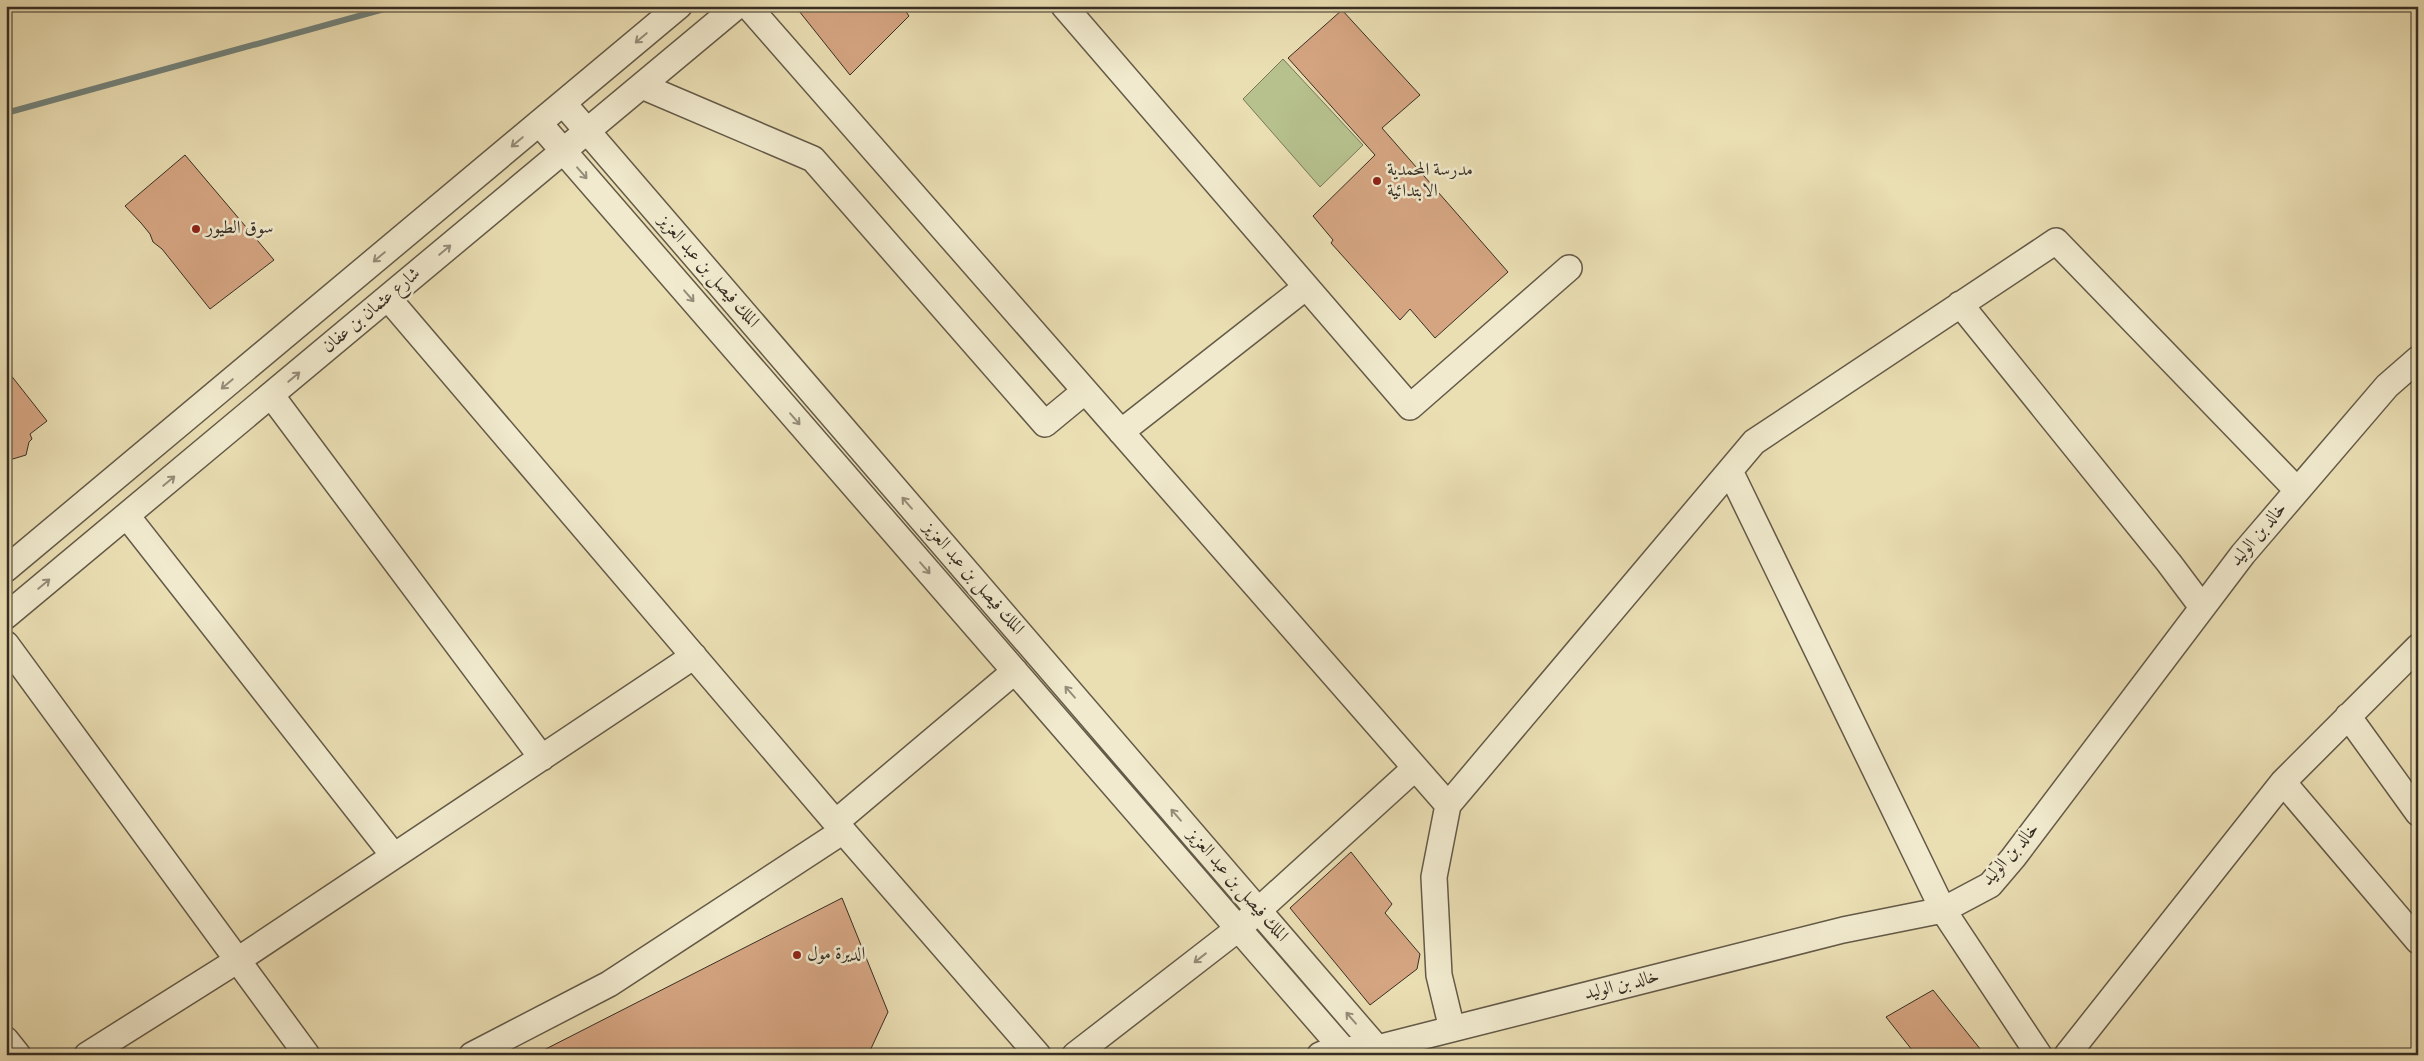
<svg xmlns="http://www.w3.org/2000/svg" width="2424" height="1061" viewBox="0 0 2424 1061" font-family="'Sorts Mill Goudy',Amiri,serif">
<rect width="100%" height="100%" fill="#eadeb3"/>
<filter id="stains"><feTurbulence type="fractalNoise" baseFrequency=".004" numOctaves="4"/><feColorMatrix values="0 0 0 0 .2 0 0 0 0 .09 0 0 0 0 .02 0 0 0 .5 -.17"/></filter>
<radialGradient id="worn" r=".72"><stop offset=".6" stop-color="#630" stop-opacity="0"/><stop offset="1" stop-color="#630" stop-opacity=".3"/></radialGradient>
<!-- green -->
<path fill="#b6c18e" stroke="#767859" d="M1283,59l80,86 -43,42 -77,-88z"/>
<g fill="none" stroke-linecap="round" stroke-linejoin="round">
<!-- stream -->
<path stroke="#73827b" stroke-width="6" d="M6,113l389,-107"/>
</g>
<!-- building -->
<path fill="#d5a582" stroke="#372e24" d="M795,6h107l7,10 -59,59z
M1342,10l78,85 -38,33 126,144 -73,66 -25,-29 -10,11 -69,-77 2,-3 -20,-24 62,-61 -87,-97z
M185,155l89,105 -64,49 -48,-60 -9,-7 -3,-8 -9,-11 -16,-17z
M6,369l41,52 -17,13 2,5 -3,3 -3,13 -20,6z
M1351,852l41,52 -7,9 35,41 -3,15 -47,36 -80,-97z
M842,898l46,114 -20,43h-334z
M1933,990l52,65h-69l-30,-38z"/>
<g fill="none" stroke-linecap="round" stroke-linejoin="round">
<!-- minor casing -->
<g stroke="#645a48" stroke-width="28">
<path id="minor" d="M748,6l700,799 -14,72 5,98 13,54
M1064,6l346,401 159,-139
M642,86l171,73 232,265 40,-33
M563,103l820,952
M539,123l809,932
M388,298l455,533 195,224
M1960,304l209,259 33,44
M271,395l271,363
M1121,432l185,-145
M1730,471l213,439 96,145
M127,516l267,340
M6,569l673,-563
M6,616l731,-610
M6,644l301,411
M2348,716l70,97
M2283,782l135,159
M1448,805l306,-363 302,-201 241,249
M836,822l179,-151
M6,1040l12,15
M87,1055l151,-95 456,-304
M472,1055l137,-71 234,-153
M1075,1055l164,-127 176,-160
M1320,1055l12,-5 45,-2 466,-118 100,-20 47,-25 23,-27 230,-304 144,-168 31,-27
M2067,1055l216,-273 135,-135"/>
</g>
<!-- minor -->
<use href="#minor" stroke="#f1eace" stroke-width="25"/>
</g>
<!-- one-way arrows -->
<defs><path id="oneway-shaft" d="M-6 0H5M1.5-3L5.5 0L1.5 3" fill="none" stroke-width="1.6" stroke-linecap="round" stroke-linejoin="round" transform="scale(1.25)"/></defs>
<g stroke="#948c79">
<use href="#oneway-shaft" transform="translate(641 38) rotate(140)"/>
<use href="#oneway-shaft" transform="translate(517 142) rotate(140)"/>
<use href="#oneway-shaft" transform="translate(582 173) rotate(49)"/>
<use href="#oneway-shaft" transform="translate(445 250) rotate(-40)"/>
<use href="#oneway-shaft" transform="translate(379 257) rotate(140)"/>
<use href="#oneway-shaft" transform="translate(689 296) rotate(49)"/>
<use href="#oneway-shaft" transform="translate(294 377) rotate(-40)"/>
<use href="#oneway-shaft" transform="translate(227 384) rotate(140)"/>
<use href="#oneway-shaft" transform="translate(795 419) rotate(49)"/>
<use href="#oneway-shaft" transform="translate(169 481) rotate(-40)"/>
<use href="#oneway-shaft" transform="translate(907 503) rotate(-131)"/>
<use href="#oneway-shaft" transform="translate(925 568) rotate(49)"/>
<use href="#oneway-shaft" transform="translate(44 584) rotate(-40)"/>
<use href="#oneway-shaft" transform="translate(1070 692) rotate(-131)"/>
<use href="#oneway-shaft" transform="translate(1176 815) rotate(-131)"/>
<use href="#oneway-shaft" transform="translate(1200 958) rotate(142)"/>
<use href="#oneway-shaft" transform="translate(1351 1018) rotate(-131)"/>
</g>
<!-- markers -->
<g fill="#8f2418" stroke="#f1eace" stroke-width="2">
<circle cx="1377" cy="181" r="5"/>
<circle cx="196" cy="229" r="5"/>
<circle cx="797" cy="955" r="5"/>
</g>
<g text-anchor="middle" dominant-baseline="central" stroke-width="5" stroke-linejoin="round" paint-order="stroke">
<!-- poi labels -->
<g font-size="18" fill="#372e24" stroke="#f1eace" text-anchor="start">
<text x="1387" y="171">مدرسة المحمدية<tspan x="1387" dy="21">الابتدائية</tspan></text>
<text x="206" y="229">سوق الطيور</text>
<text x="807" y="955">الديرة مول</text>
</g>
<!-- street labels -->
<g font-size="18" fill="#372e24" stroke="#f1eace">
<text transform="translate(708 272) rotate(49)">الملك فيصل بن عبد العزيز</text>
<text transform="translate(372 311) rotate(-40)">شارع عثمان بن عفان</text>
<text transform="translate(2259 535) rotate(-50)">خالد بن الوليد</text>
<text transform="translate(973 579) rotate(49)">الملك فيصل بن عبد العزيز</text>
<text transform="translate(2011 855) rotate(-49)">خالد بن الوليد</text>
<text transform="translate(1237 886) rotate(49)">الملك فيصل بن عبد العزيز</text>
<text transform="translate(1622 986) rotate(-14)">خالد بن الوليد</text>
</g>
</g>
<!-- margin -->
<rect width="2424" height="1061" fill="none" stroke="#eadeb3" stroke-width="25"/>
<rect x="8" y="8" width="2409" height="1046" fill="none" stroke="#372e24" stroke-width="2.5"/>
<rect x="12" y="12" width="2399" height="1036" fill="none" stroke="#372e24"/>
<rect width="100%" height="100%" filter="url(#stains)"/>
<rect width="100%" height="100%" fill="url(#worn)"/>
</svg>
